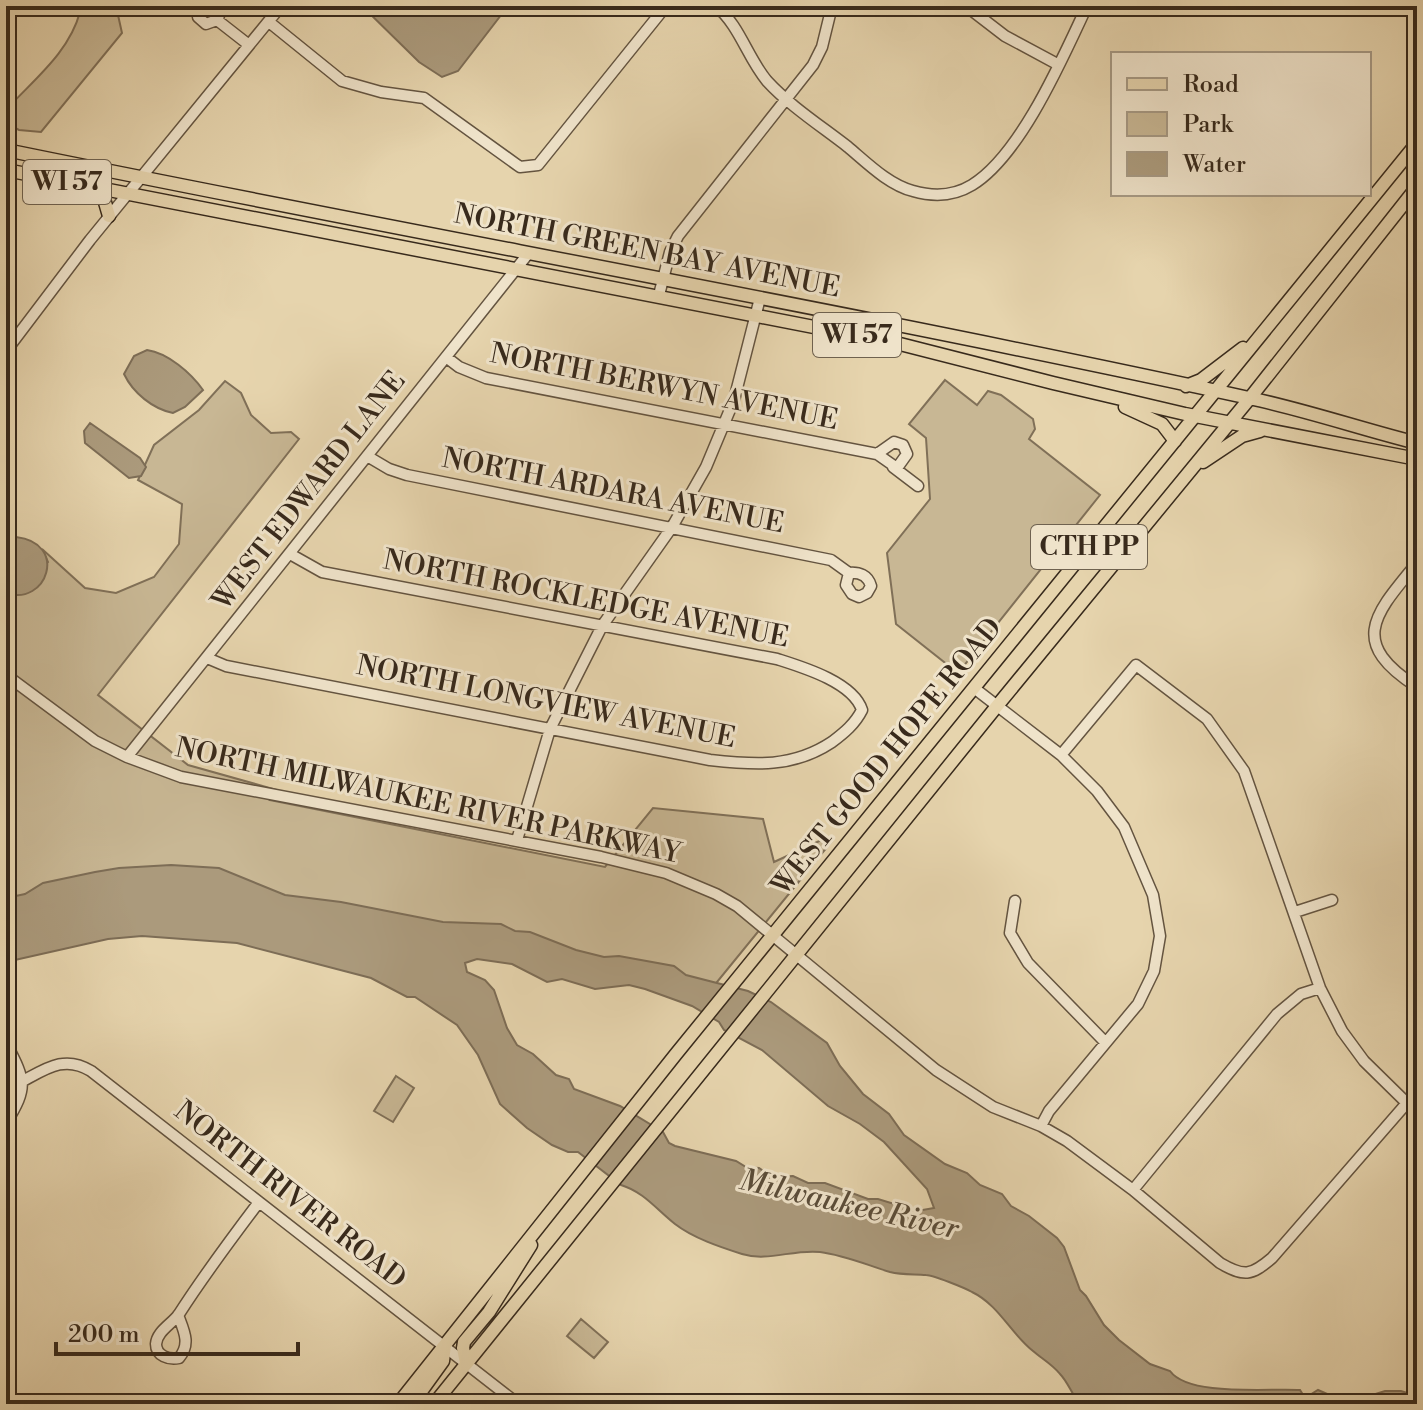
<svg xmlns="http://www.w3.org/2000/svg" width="1423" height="1410" viewBox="0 0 1423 1410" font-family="'Libre Bodoni',serif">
<rect width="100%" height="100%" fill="#e6d4ad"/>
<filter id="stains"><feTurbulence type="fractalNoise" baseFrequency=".0025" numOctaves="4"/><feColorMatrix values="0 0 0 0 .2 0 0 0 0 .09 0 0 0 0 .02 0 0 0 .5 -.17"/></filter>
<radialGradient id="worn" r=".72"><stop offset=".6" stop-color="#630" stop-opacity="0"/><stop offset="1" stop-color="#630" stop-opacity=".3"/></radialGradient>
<!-- green -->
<path fill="#c8b794" stroke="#807058" stroke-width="2" d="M73,6h43l6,27 -81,99 -22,-2 -13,-7v-13c27,-30 63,-57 74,-98z
M945,380l32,25 11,-14 13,4 32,24 2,10 -6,10 71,56 -142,178 -62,-49 -9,-71 43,-54 -4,-61 -17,-14z
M225,381l16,12 10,22 20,18 20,-1 8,7 -201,256 90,70 89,25 -7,10 335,67 48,-59 110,11 11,43 54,-25 4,4 -128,157 -54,-18 -426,-66 -218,20v-341l7,3 35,-34 -6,-13 43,39 31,5 38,-16 25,-33 3,-40 -44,-24 16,-35 45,-35z
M396,1076l18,12 -21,34 -19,-11z
M581,1319l27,23 -14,16 -27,-22z"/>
<!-- water -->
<path fill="#ab9a7c" stroke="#7d6d56" stroke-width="2" fill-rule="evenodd" d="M362,6h146l-50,65 -16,6 -23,-15z
M147,350c21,3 44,23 56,40l-18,17 -12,6c-20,-4 -40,-20 -49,-39l10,-18z
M90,423l50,35 6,9 -5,9 -12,2 -44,-35 -1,-12z
M16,537c53,6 31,70 -10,56v-53z
M171,865l48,3 66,27 56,7 102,20 58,2 14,7 15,1 46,18 28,7 15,-1 55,10 12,9 62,16 23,11 56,41 13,23 23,28 26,20 15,21 41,29 22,9 13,12 22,9 9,12 18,10 28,22 7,9 16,43 6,6 18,29 15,15 31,24 20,7c19,26 99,17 130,19l5,8 13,-8 16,7 16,-2 16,2 19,-6h16l16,5v8h-337c-8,-9 -12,-22 -20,-30 -7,-9 -19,-16 -27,-23 -22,-17 -34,-46 -61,-59 -7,-4 -39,-17 -46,-17 -12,-1 -24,0 -36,-3 -23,-7 -46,-17 -70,-20 -27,-3 -52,10 -78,2 -22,-7 -49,-16 -67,-30 -18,-14 -31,-32 -54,-39l-43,-33h-10l-16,-7 -25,-17 -27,-24 -22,-49 -21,-30 -42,-28h-8l-36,-19 -134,-35 -95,-7 -34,3 -102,23v-64l19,-4 18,-11 52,-11 24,-4zM477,959l35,5 35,18 15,-3 33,10 34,-4 16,4 47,17 27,16 5,8 38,20 66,56 32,18 24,18 43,47 7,19 -17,3 -39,-12h-10l-43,-16h-17l-15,-7 -21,1 -13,-9 -13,-1 -10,-6 -61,-15 -6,-3 -6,-11 -43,-26 -46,-17 -5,-10 -13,-4 -23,-21 -16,-9 -10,-17 -13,-38 -9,-10 -18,-8 -2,-9z"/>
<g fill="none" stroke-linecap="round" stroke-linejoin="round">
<!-- minor casing -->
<g stroke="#645440" stroke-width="13">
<path id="minor" d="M199,6l-1,11 8,7 11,-4 3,-7 -2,-7
M716,6c24,20 31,51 51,75 23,25 54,45 81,66 19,16 41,38 65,44 21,6 41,5 59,-6 49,-30 91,-128 115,-179
M966,6l39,30 54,29
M217,20l32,25
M269,22l73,59 39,11 43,6 96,69 18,-2 128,-159
M659,295l11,-43 8,-16 135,-171 9,-18 10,-41
M6,351l84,-111 191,-234
M446,357l13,10 27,11 391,76 20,14 10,-14 -4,-9 -9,-3 -17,12
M367,456l22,13 18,6 424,85 18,13 -3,12 6,9 7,3 8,-4 4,-7c-3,-11 -12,-14 -22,-13
M893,467l25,19
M1417,563c-42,51 -70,79 0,124
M207,658l19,8 484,94c45,5 83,8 122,-18 12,-9 23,-18 30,-32 -9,-28 -60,-43 -85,-51l-455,-87 -32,-18
M6,675l89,66 32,16 54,20 420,80 65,16 50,21 21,12 199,164 57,37 48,19 26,15 66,49 87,73c24,14 31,13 52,-5l134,-154
M974,688l87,67 36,36 27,36 29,68 7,41 -6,35 -16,33 -89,107 -8,15
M1061,755l75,-90 71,54 37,52 76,217 22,43 22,30 53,52
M127,757l401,-503
M517,840l33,-111 52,-103 70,-99 34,-60 28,-67 26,-102
M1015,901l-5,32 18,30 77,79
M1295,912l37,-12
M6,1043c19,37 23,43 0,80
M23,1081c24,-13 42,-26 68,-10l427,333
M1133,1190l144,-176 24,-20 19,-6
M178,1315c6,16 13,29 1,43 -10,2 -23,-2 -23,-14 1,-13 16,-20 23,-30 25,-39 52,-75 80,-112"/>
</g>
<!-- major casing -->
<g stroke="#382a1c" stroke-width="15">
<path id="major" d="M6,150c414,85 830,158 1243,248 57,12 112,31 168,45
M6,170l890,173 157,40 132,31 232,45
M94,187l10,12 5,17
M1186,386l15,-6 42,-32
M1125,407l37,17 13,17
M1203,462l39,-26 18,-5
M466,1363l-3,-15 1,-6 25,-30 42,-67
M398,1404l278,-350 741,-911
M412,1404l31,-43 2,-16
M434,1404l563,-698 253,-308 167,-211"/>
</g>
<!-- minor -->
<use href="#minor" stroke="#efe3ca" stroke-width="10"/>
<!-- major -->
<use href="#major" stroke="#e6d4ad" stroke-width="12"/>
</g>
<g text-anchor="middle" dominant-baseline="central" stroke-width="6" stroke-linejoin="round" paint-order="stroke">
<!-- shield labels -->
<g fill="#efe3ca" stroke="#6f6250" stroke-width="2">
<rect x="23" y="160" width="88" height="44" rx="6"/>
<rect x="813" y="313" width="88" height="44" rx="6"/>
<rect x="1031" y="525" width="116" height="44" rx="6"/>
</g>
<g font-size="26" font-weight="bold" fill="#382a1c">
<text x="67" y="182">WI 57</text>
<text x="857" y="335">WI 57</text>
<text x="1089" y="547">CTH PP</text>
</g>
<!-- street labels -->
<g font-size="28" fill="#382a1c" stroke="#efe3ca">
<text transform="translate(647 251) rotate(11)">NORTH GREEN BAY AVENUE</text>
<text transform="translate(664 387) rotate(11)">NORTH BERWYN AVENUE</text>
<text transform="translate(309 491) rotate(-52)">WEST EDWARD LANE</text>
<text transform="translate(613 491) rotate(11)">NORTH ARDARA AVENUE</text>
<text transform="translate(586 599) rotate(11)">NORTH ROCKLEDGE AVENUE</text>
<text transform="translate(546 702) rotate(11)">NORTH LONGVIEW AVENUE</text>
<text transform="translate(887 757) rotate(-51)">WEST GOOD HOPE ROAD</text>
<text transform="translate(428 801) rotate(12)">NORTH MILWAUKEE RIVER PARKWAY</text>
<text transform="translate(290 1195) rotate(38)">NORTH RIVER ROAD</text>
</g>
<!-- water labels -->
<g font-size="30" font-style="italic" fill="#5a4c39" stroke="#efe3ca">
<text transform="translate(849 1205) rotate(13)">Milwaukee River</text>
</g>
</g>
<!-- margin -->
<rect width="1423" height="1410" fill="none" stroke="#e6d4ad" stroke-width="32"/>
<rect x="8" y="8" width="1407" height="1394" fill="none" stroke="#382a1c" stroke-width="4"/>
<rect x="16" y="16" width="1391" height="1378" fill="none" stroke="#382a1c" stroke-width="2"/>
<!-- legend -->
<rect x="1111" y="52" width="260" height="144" fill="#efe3ca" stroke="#a69984" stroke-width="2"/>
<rect x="1127" y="78" width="40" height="12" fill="#e6d4ad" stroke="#a69984" stroke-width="2"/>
<text x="1183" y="92" font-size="24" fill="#382a1c">Road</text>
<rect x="1127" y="112" width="40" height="24" fill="#c8b794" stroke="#a69984" stroke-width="2"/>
<text x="1183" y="132" font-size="24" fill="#382a1c">Park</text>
<rect x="1127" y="152" width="40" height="24" fill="#ab9a7c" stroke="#a69984" stroke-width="2"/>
<text x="1183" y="172" font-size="24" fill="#382a1c">Water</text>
<!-- scale -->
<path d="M56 1342v12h242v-12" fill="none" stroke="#382a1c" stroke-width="4"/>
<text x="68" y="1342" font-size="24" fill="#382a1c" stroke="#efe3ca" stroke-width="6" paint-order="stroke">200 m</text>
<rect width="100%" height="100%" filter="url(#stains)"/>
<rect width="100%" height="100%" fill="url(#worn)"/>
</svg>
